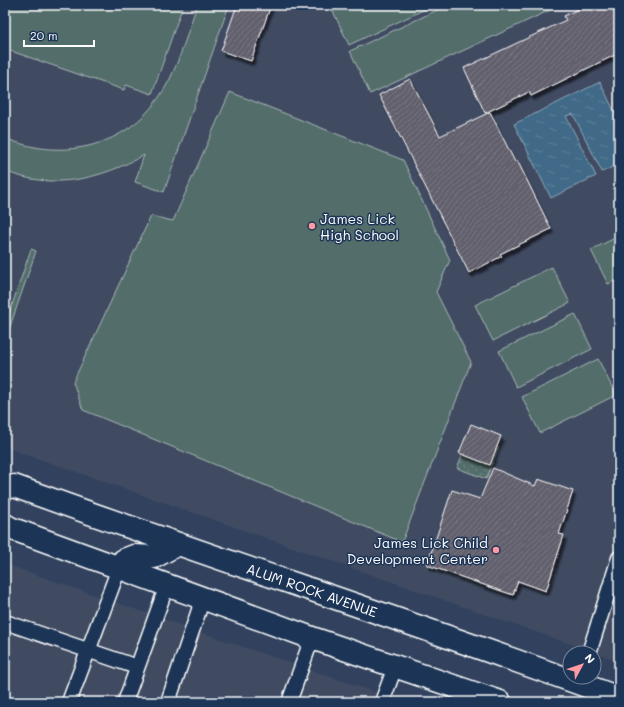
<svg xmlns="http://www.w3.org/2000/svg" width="624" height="707" viewBox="0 0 624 707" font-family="Mali,sans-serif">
<defs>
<pattern id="park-dots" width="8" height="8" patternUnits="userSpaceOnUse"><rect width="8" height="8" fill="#526e6b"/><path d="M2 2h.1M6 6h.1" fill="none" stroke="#6c8481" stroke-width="1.8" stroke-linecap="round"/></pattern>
<pattern id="water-ripples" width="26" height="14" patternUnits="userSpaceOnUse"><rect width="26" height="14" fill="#416a88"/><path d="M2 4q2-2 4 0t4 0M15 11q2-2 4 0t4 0" fill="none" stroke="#5e809a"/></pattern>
<pattern id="building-hatch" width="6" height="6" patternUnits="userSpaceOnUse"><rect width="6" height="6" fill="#62606d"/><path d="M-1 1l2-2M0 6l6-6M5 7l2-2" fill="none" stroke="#7a7883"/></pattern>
<filter id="shadow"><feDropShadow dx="2.5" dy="4.5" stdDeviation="1" flood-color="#0009"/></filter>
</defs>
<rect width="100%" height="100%" fill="#32425e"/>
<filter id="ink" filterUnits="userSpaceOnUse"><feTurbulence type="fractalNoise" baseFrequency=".025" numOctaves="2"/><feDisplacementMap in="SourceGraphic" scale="8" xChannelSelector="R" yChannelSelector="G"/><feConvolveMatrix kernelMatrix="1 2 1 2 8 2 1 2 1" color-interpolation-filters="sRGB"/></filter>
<g filter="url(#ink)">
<!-- built -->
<path fill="#404b62" d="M5,5h614v656l-614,-214z
M5,564l285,99 114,39h-399z"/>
<!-- grass -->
<path fill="#526e6b" stroke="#a8b6b5" d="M5,5h178l-31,89 -26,-9 -2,5 -119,-41z
M197,5h32l-65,187 -29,-10 9,-27c-43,24 -91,36 -139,16v-33c54,23 117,11 152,-38 20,-26 29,-64 40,-95z
M330,5h104l-85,40z
M448,5h113l-191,89 -20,-43z
M230,92l173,68 47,100 -14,32 35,70 -69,180 -319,-132 -10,-28 78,-166 22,5z
M619,236v43l-11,5 -17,-34z
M31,249l5,2 -31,90v-15z
M552,267l18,36 -77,38 -18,-36z
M575,314l17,35 -76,38 -17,-36z
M598,359l18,36 -76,38 -18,-36z"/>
<!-- park -->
<path fill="url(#park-dots)" stroke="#a8b6b5" d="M470,436l29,12 -13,31 -29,-11z"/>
<!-- water -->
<path fill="url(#water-ripples)" stroke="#8da6b8" d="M600,82l19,39v43l-17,8 -29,-58 -7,2 30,60 -45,22 -37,-74z"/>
<!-- building -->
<path fill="url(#building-hatch)" stroke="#fff" filter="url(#shadow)" d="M237,5h34l-20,56 -30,-10z
M586,5h33v48l-88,43 -2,-4 -44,21 -21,-45 102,-48 -2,-4z
M410,79l30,57 50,-24 25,50 2,-2 34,69 -51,25 2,2 -33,17 -90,-178z
M471,424l30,12 -11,29 -31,-12z
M493,468l42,18 3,-7 35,12 -14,43 5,1 -18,56 -28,-10 -5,14 -86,-30 25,-75 28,9z"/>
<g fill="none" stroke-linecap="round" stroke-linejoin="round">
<!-- service casing -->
<g stroke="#fff" stroke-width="17">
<path id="service" d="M5,622l132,45
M589,653l30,-95
M69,702l50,-134
M125,702l42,-117
M168,702l35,-104
M289,702l23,-64
M382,702l13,-35"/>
</g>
<!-- secondary casing -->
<g stroke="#fff" stroke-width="25">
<path id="secondary" d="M5,488l9,-2c201,73 405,138 605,212
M5,525l5,3 302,110 188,64
M119,568l5,-8 10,-4 20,1 24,-13"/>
</g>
<!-- service -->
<use href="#service" stroke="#1d3557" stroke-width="14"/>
<!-- secondary -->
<use href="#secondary" stroke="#1d3557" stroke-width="22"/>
</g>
</g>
<!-- markers -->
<g fill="#ff9aa2" stroke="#1d3557" stroke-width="1.5">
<circle cx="312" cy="226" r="4"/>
<circle cx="496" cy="550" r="4"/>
</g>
<g text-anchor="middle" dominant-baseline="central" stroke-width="3" stroke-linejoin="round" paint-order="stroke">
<!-- poi labels -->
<g font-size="14" fill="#fff" stroke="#1d3557" text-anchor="start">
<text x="320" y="218">James Lick<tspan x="320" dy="16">High School</tspan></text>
<text x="488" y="542" text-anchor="end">James Lick Child<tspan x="488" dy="16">Development Center</tspan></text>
</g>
<!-- street labels -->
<g font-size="14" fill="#fff" stroke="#1d3557">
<text transform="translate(312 590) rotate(19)">ALUM ROCK AVENUE</text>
</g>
</g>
<!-- margin -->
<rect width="624" height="707" fill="none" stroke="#1d3557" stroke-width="20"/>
<rect x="10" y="10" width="604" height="687" fill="none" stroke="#fff" stroke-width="1.5" filter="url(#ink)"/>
<!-- north arrow -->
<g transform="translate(582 665) rotate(50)"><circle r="19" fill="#1d3557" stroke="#77869a"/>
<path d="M0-3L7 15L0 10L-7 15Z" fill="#ff9aa2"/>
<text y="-6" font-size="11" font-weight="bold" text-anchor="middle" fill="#ffffff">N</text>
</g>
<!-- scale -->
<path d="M24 40v6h70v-6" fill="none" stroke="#ffffff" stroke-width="2"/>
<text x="30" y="40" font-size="12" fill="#ffffff" stroke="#1d3557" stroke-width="3" paint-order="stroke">20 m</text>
</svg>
